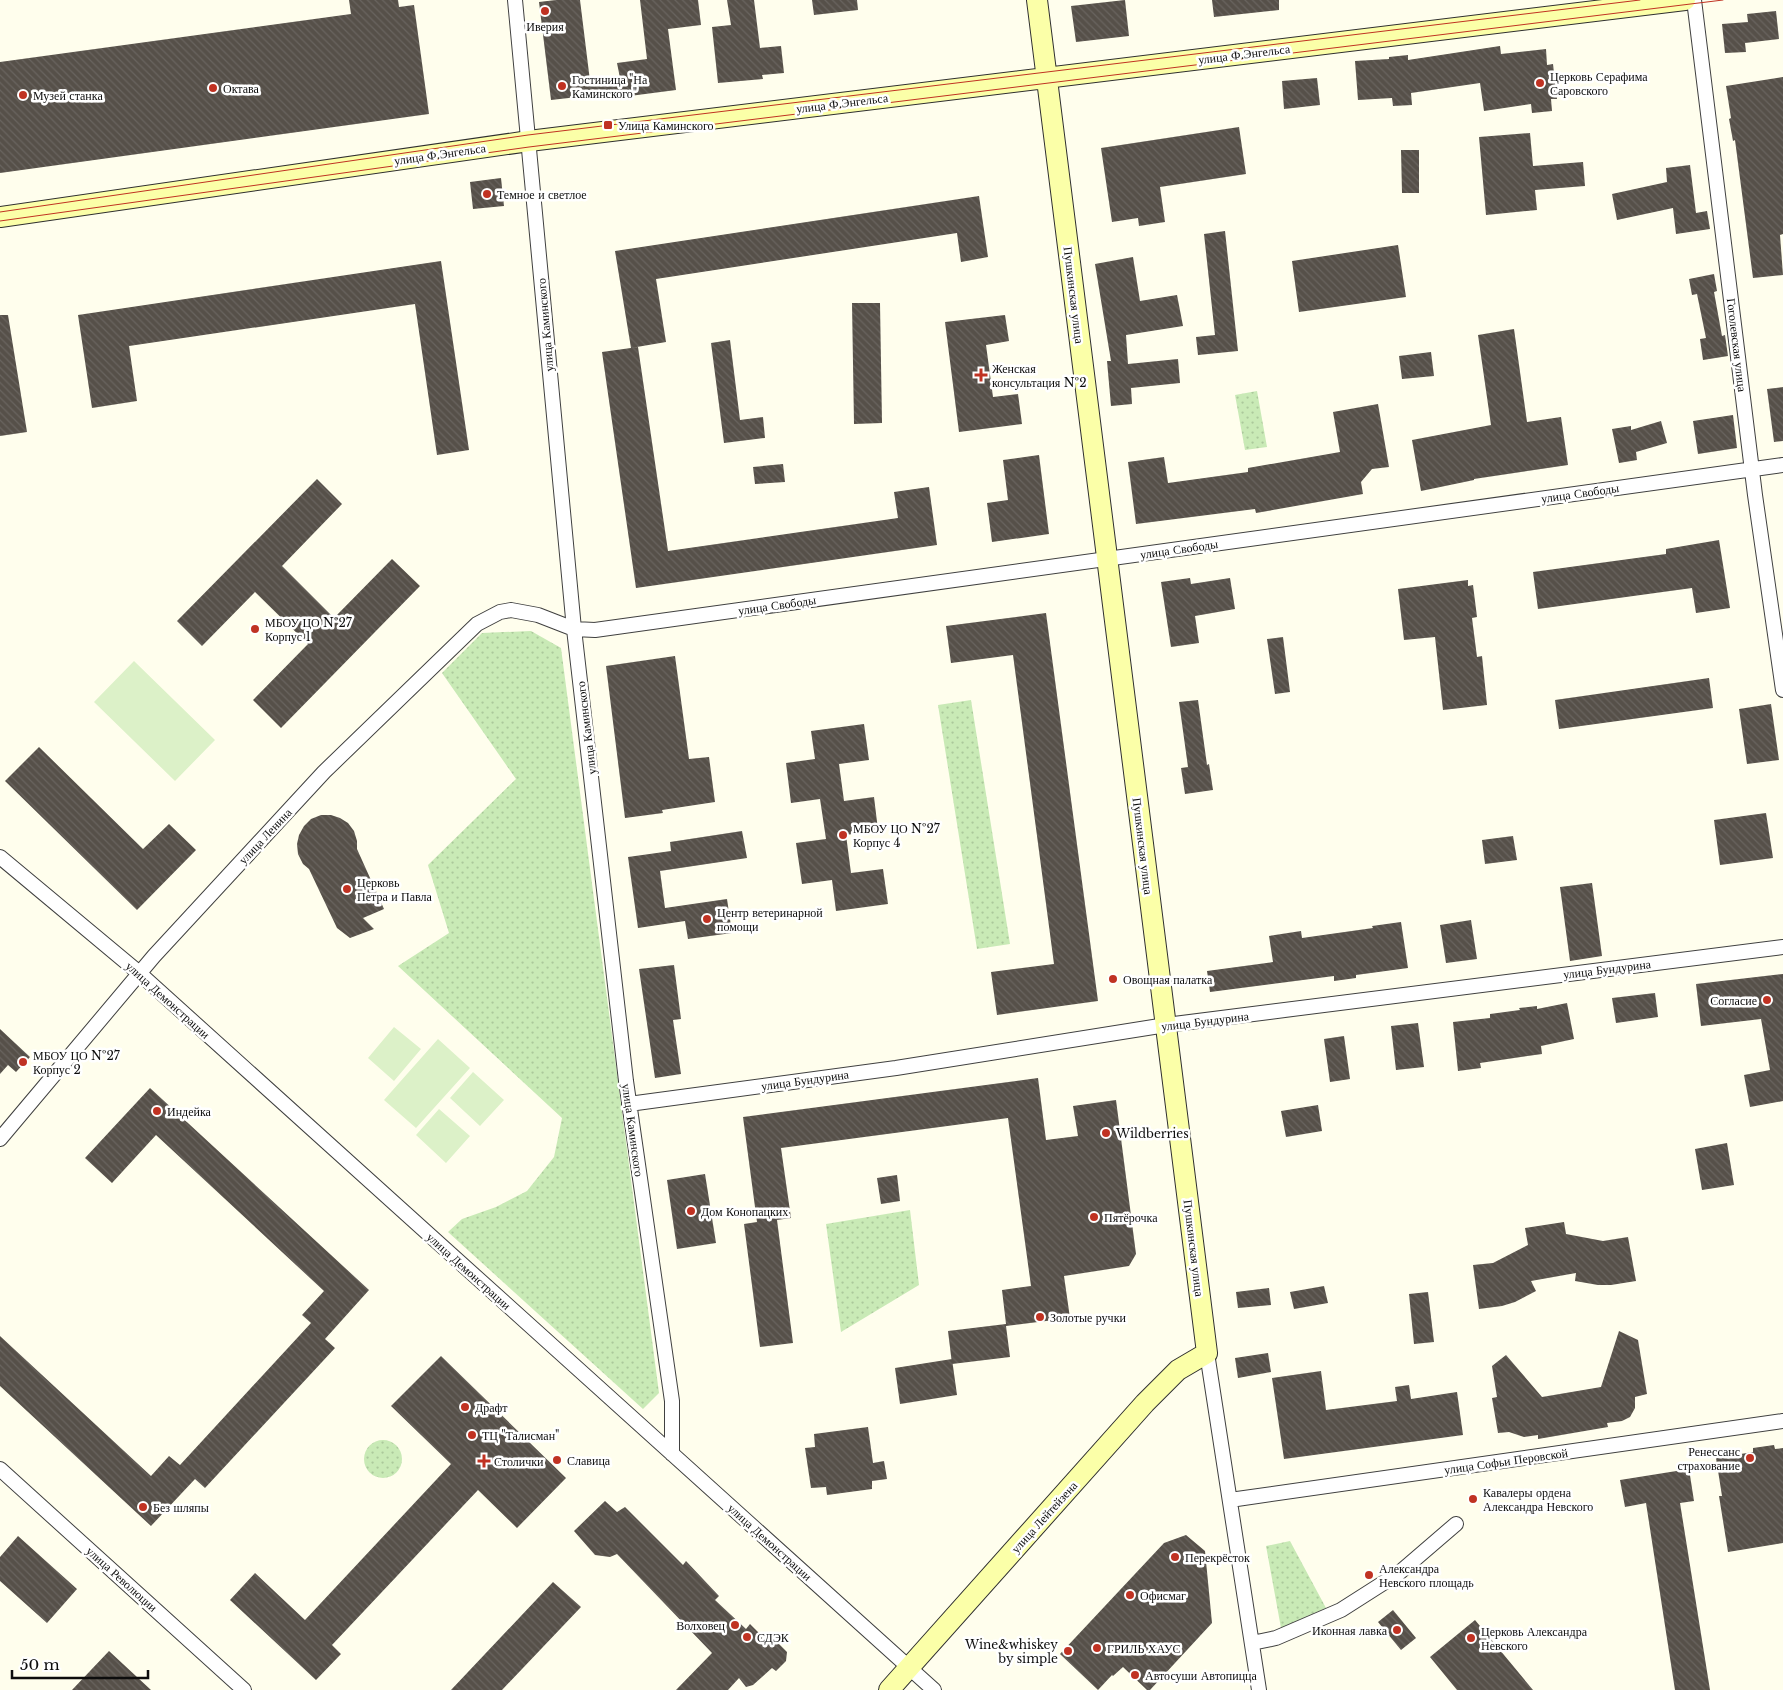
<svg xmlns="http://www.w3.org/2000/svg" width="1783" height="1690" viewBox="0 0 1783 1690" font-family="'Libre Baskerville',serif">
<defs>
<pattern id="grass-dots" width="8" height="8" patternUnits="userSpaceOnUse" patternTransform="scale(1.25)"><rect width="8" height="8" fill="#c9eab6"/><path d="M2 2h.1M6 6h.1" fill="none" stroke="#abc89b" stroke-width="1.8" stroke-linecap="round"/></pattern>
<pattern id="building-back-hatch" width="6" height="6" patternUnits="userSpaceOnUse" patternTransform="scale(1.25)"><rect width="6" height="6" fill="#565049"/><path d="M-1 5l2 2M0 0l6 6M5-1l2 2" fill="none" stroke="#69645f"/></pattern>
</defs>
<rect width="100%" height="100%" fill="#fffeed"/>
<!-- grass -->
<path fill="url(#grass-dots)" d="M1257,391l10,56 -22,3 -10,-55z
M531,631l30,17 98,745 -16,16 -195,-177 14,-13 34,-12 31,-16 27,-34 8,-39 -164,-152 51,-33 -21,-68 88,-86 -74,-106 40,-40z
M971,700l39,244 -33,5 -39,-244z
M910,1210l9,75 -78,47 -15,-108z
M364 1459a19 19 0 1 1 38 0a19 19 0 1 1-38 0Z
M1290,1541l36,67 -45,20 -15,-82z"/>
<!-- pitch -->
<path fill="#dcf1c8" d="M134,661l81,79 -40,41 -81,-79z
M394,1027l27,22 -27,32 -26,-23z
M438,1039l32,29 -54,60 -32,-28z
M473,1072l31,28 -24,26 -30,-28z
M439,1109l31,27 -24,27 -30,-28z"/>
<!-- building -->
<path fill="url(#building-back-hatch)" d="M349,0h49l1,7 15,-2 15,109 -429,59v-111l351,-48z
M556,0h24l10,81 30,-3 -3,-15 30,-4 -7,-59h58l3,25 -33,4 8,61 -54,7v-5l-71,8 -12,-98z
M727,0h27l6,48 21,-2 3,27 -22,2 1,4 -45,4 -6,-56 19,-2z
M812,0h45l1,10 -44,5z
M1125,0l4,36 -53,6 -5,-36z
M1212,0h67v10l-65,7z
M1776,11l3,28 -34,4 1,9 -21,1 -3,-29 26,-2 -1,-8z
M1500,46l1,8 45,-5 1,16 6,-1 4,35h-6l1,12 -20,2 -1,-9 -47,7 -4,-28 -69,10 1,12 -19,1 -1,-8 -34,2 -3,-39 34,-2v-2l19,-2v5z
M1783,77v157l-3,1 3,40 -30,3 -18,-138 -2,1 -4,-22 2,-1 -5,-32z
M1317,78l3,27 -36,4 -2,-28z
M1239,127l7,47 -86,13 5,35 -26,4 -1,-8 -26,4 -11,-74z
M1530,133l3,33 50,-4 2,24 -50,4 2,20 -51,5 -7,-78z
M1401,150h18v43h-17z
M1690,165l6,48 11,-2 3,18 -34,5 -3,-26 -56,12 -5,-26 55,-12 -1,-14z
M501,178l3,28 -31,3 -3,-27z
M979,196l9,61 -27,5 -4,-29 -301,46 10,63 -35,6 -16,-97z
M1225,231l13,120 -40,4 -2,-18 19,-2 -11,-101z
M1398,245l8,52 -107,15 -7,-51z
M1133,257l7,44 37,-6 6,31 -57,9 2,29 50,-5 2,24 -49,5 1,16 -21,2 -4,-45h4l-16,-97z
M441,261l28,189 -32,5 -22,-151 -286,42 8,55 -45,7 -14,-93z
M1714,274l3,17 -3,1 8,44 3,-1 3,21 -25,4 -3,-21 6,-1 -9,-44 -5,1 -3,-16z
M852,303h28l2,120 -28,1z
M0,315h8l19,117 -27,4z
M1005,315l4,26 -23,4 7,52 25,-3 4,30 -63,8 -14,-110z
M1514,329l13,93 34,-5 7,48 -94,14v1l-53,11 -9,-51 79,-15 -13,-90z
M730,340l10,80 23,-3 2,21 -41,5 -13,-100z
M638,347l30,204 230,-33 -4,-26 35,-5 8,58 -301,43 -34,-236z
M1431,352l3,24 -32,3 -3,-23z
M1783,387v54l-9,1 -7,-53z
M1378,404l11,63 -17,2 -11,13 2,12 -107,19 -1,-4 -119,15 -8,-62 36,-5 4,26 80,-11v-4l92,-16 -7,-40z
M1733,415l4,33 -39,6 -5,-33z
M1661,421l6,22 -31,9 1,8 -18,3 -7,-34 19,-3v4z
M1039,455l10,79 -57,8 -5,-39 21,-3 -5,-40z
M783,464l2,18 -30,2 -2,-17z
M317,479l25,25 -60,62 52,52 58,-59 28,27 -139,142 -28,-28 55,-56 -53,-52 -53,54 -25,-25z
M1719,540l11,68 -34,5 -4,-25 -154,21 -5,-37 133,-18v-5z
M1190,578l1,6 39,-6 5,31 -40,7 4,27 -28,4 -10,-65z
M1468,580v6l5,-1 4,32 -5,1 5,39 5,-1 5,49 -44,5 -8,-73 -31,3 -6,-51z
M1046,613l52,388 -101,14 -6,-43 63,-8 -41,-309 -62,8 -5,-37z
M1283,637l7,55 -15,2 -8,-55z
M675,656l14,103 20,-2 6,45 -53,8 1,3 -38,5 -19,-152z
M1709,678l4,30 -154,21 -4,-29z
M1198,700l9,65 2,-1 4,26 -28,4 -4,-26 7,-1 -9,-65z
M1771,704l8,56 -32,4 -8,-55z
M864,724l5,36 -30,4 5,37 30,-4 4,33 -32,5 5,38 32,-4 5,35 -52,7 -4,-31 -30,4 -6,-41 30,-4 -6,-40 -29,4 -5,-40 29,-4 -4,-28z
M39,747l104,102 26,-25 27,26 -59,60 -132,-129z
M1766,813l7,45 -53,7 -6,-45z
M321,815h10l9,3 8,5 6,8 3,10v8l27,60 -21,9 11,11 -24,9 -13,-10 -28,-59 -6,-5 -5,-10 -1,-10 2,-9 5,-9 7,-7z
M742,831l5,27 -87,13 5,37 62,-9 5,34 -44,6 -3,-18 -47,7 -10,-71 43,-6 -1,-9z
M1513,836l4,24 -32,4 -3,-24z
M1592,883l10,73 -32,5 -10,-74z
M1471,920l6,39 -31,4 -6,-38z
M1401,922l7,46 -52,7v3l-22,3v-5l-124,16 -3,-21 66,-9 -4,-26 32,-5 1,7 71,-10 -1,-2z
M674,965l7,54 -8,1 8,54 -26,4 -16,-109z
M1783,974v127l-33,6 -6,-32 26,-5 -9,-51 -60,7 -5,-42z
M1655,993l3,24 -42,6 -4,-25z
M1567,1003l7,36 -33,7 1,8 -62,9 1,5 -23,3 -5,-49 37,-4v-4l30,-4 -1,-2 18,-2v3z
M1418,1023l6,44 -28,3 -5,-44z
M0,1029l30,28 -14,15 -8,-7 -8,9z
M1344,1036l6,43 -20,3 -6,-43z
M1038,1078l8,62 32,-4 -5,-30 43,-6 20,154 -7,12 -65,10 6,42 -64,8 4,31 -58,7 -4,-33 58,-7 -4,-34 29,-4 -23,-168 -227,30 10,70 -14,2 16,123 -33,4 -16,-123 13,-2 -14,-105z
M150,1088l219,202 -44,49 10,9 -130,140 -10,-9 -44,47 -151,-140v-50l151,140 18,-20 11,9 131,-142 -9,-8 22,-24 -168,-156 -44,48 -27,-25z
M1318,1105l4,26 -36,6 -5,-26z
M1727,1143l7,42 -32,5 -7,-41z
M705,1174l11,69 -39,6 -10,-69z
M897,1175l3,26 -19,3 -4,-26z
M1564,1222l2,12 37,7 25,-4 8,44 -25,4h-13l-23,-4 1,-8 -45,8 5,10 -21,11 -13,4 -23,3 -6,-44 20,-2 35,-18 -3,-17z
M1324,1286l4,17 -34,6 -4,-17z
M1269,1288l2,17 -33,3 -2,-16z
M1428,1292l6,50 -20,2 -5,-50z
M1619,1331l19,9 9,54 -12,3v11l-5,9 -8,4 -15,2 1,4 -70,12v-4l-14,2 -15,-5 -11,1 -6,-35 5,-1 -5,-31 14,-11 36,42 59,-10z
M1268,1353l3,19 -33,6 -3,-20z
M441,1356l125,122 -49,50 -39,-38 -146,155 9,9 -25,26 -86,-80 25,-27 50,47 146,-156 -60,-58z
M952,1359l5,36 -57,9 -5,-36z
M1321,1371l5,39 71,-9 -2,-14 14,-2 2,14 46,-7 6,43 -179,24 -12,-81z
M868,1427l5,36 11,-2 3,18 -15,2v8l-45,6 -1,-8 -15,1 -6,-40 10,-1 -1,-13z
M1774,1445l1,4 8,-1v95l-55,9 -9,-56h3l-6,-38 37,-6v-4z
M1689,1469l5,32 -14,2 30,187h-35l-29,-187 -21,4 -5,-27z
M605,1501l12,11 8,-5 58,58 3,-4 33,35 -4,4 31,29 4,-5 22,22 4,-5 11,11 -1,9 -10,10 -4,-3 -19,17 -7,2 -7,-9 -11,12h-52l36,-37 -95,-99 -7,3 -15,-2 -21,-24z
M1186,1535l19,16 7,72 -62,67h-3l-24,-23 -10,9 -1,-1 -14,15 -38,-36 104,-111z
M18,1536l59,53 -30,34 -47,-42v-24z
M553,1582l28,25 -79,83h-51z
M1393,1610l23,28 -15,12 -23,-28z
M1475,1620l58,70h-76l-27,-33z
M109,1651l42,39h-79z"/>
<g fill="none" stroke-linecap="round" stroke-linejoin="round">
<!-- street casing -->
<g stroke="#404040" stroke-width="16">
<path id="street" d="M515,0l59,629 52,452 46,320v53
M1694,0l61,495 28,195
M0,857l138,115 796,718
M629,1104l267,-36 270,-43 617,-78
M0,1139l154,-183 170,-184 153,-148 23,-12 11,-2 27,5 36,14 21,1 1188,-165
M1207,1353l52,337
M0,1469l244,221
M1230,1500l553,-79
M1252,1643l24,-5 65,-28 58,-37 57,-49"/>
</g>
<!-- secondary casing -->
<g stroke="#2f2f2f" stroke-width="22">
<path id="secondary" d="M0,217l529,-76 1156,-141
M889,1690l256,-287 33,-33 29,-17 -170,-1353"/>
</g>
<!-- street -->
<use href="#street" stroke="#fff" stroke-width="14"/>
<!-- secondary -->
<use href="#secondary" stroke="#fbffa8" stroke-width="20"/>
<!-- tram -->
<path stroke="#c03222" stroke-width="1" d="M0,212l528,-77 1112,-135
M0,221l529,-74 1194,-147"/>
</g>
<!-- markers -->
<g fill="#c03222" stroke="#fff" stroke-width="2">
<circle cx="545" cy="11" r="5"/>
<circle cx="1540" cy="83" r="5"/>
<circle cx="562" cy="86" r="5"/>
<circle cx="213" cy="88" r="5"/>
<circle cx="23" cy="95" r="5"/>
<rect x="603" y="120" width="10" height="10" rx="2.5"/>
<circle cx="487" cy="194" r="5"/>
<path d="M978.5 367.5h5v5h5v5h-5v5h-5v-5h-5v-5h5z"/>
<circle cx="255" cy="629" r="5"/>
<circle cx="843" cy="835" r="5"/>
<circle cx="347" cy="889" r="5"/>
<circle cx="707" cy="919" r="5"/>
<circle cx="1113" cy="979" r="5"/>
<circle cx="1767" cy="1000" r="5"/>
<circle cx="23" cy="1062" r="5"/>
<circle cx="157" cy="1111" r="5"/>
<circle cx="1106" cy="1133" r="5"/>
<circle cx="691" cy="1211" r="5"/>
<circle cx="1094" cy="1217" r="5"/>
<circle cx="1040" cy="1317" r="5"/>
<circle cx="465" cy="1407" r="5"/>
<circle cx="472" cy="1435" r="5"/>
<circle cx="1750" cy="1458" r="5"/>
<circle cx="557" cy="1460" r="5"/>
<path d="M481.5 1453.5h5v5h5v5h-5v5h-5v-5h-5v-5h5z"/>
<circle cx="1473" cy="1499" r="5"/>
<circle cx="143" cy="1507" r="5"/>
<circle cx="1175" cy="1557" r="5"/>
<circle cx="1369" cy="1575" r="5"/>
<circle cx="1130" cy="1595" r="5"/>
<circle cx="735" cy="1625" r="5"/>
<circle cx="1397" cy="1630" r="5"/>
<circle cx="747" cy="1637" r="5"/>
<circle cx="1471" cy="1638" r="5"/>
<circle cx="1097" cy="1648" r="5"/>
<circle cx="1068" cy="1651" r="5"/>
<circle cx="1135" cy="1675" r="5"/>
</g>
<g text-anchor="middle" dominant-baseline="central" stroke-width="5" stroke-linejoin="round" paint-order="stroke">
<!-- poi labels -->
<g font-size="12" fill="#0d0d0d" stroke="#fff" text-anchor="start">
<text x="545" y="26" text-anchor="middle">Иверия</text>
<text x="1550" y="76">Церковь Серафима<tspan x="1550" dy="14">Саровского</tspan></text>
<text x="572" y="79">Гостиница "На<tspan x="572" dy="14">Каминского"</tspan></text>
<text x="223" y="88">Октава</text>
<text x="33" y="95">Музей станка</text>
<text x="618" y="125">Улица Каминского</text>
<text x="497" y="194">Темное и светлое</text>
<text x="992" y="368">Женская<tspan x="992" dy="14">консультация №2</tspan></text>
<text x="265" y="622">МБОУ ЦО №27<tspan x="265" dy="14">Корпус 1</tspan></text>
<text x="853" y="828">МБОУ ЦО №27<tspan x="853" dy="14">Корпус 4</tspan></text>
<text x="357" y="882">Церковь<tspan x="357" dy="14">Петра и Павла</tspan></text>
<text x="717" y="912">Центр ветеринарной<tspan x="717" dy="14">помощи</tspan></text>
<text x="1123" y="979">Овощная палатка</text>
<text x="1757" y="1000" text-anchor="end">Согласие</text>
<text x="33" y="1055">МБОУ ЦО №27<tspan x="33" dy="14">Корпус 2</tspan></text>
<text x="167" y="1111">Индейка</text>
<text x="1116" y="1133">Wildberries</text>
<text x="701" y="1211">Дом Конопацких</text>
<text x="1104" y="1217">Пятёрочка</text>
<text x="1050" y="1317">Золотые ручки</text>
<text x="475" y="1407">Драфт</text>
<text x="482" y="1435">ТЦ "Талисман"</text>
<text x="1740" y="1451" text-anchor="end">Ренессанс<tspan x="1740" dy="14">страхование</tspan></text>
<text x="567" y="1460">Славица</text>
<text x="494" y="1461">Столички</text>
<text x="1483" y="1492">Кавалеры ордена<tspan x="1483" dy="14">Александра Невского</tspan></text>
<text x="153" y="1507">Без шляпы</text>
<text x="1185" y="1557">Перекрёсток</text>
<text x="1379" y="1568">Александра<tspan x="1379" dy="14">Невского площадь</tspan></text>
<text x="1140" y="1595">Офисмаг</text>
<text x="725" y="1625" text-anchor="end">Волховец</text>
<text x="1387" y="1630" text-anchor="end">Иконная лавка</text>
<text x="1481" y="1631">Церковь Александра<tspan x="1481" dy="14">Невского</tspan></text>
<text x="757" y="1637">СДЭК</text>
<text x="1058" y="1644" text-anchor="end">Wine&amp;whiskey<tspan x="1058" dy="14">by simple</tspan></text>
<text x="1107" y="1648">ГРИЛЬ ХАУС</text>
<text x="1145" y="1675">Автосуши Автопицца</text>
</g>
<!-- street labels -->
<g font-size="12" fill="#0d0d0d" stroke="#fff">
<text transform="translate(1244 54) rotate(-7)">улица Ф.Энгельса</text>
<text transform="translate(842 103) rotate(-7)">улица Ф.Энгельса</text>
<text transform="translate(440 154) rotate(-8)">улица Ф.Энгельса</text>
<text transform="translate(1074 295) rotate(83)">Пушкинская улица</text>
<text transform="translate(545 325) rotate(-95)">улица Каминского</text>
<text transform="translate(1737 345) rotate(83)">Гоголевская улица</text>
<text transform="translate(1580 493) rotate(-8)">улица Свободы</text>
<text transform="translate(1179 549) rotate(-8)">улица Свободы</text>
<text transform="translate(777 605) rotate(-8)">улица Свободы</text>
<text transform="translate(586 728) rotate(-97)">улица Каминского</text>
<text transform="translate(265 836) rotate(-47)">улица Ленина</text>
<text transform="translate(1143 846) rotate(83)">Пушкинская улица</text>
<text transform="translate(1607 969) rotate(-7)">улица Бундурина</text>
<text transform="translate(168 1000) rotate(42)">улица Демонстрации</text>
<text transform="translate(1205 1021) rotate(-7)">улица Бундурина</text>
<text transform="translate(805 1080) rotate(-8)">улица Бундурина</text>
<text transform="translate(633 1130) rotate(82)">улица Каминского</text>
<text transform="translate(1194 1248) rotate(83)">Пушкинская улица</text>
<text transform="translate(469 1271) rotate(42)">улица Демонстрации</text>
<text transform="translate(1506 1461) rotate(-8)">улица Софьи Перовской</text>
<text transform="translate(1044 1517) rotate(-48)">улица Лейтейзена</text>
<text transform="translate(770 1542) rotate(42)">улица Демонстрации</text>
<text transform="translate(122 1579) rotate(42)">улица Революции</text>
</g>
</g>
<!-- scale -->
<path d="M12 1670v8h136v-8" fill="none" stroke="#0d0d0d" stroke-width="2.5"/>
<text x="20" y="1670" font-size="15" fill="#0d0d0d" stroke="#ffffff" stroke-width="4" paint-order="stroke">50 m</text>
</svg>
